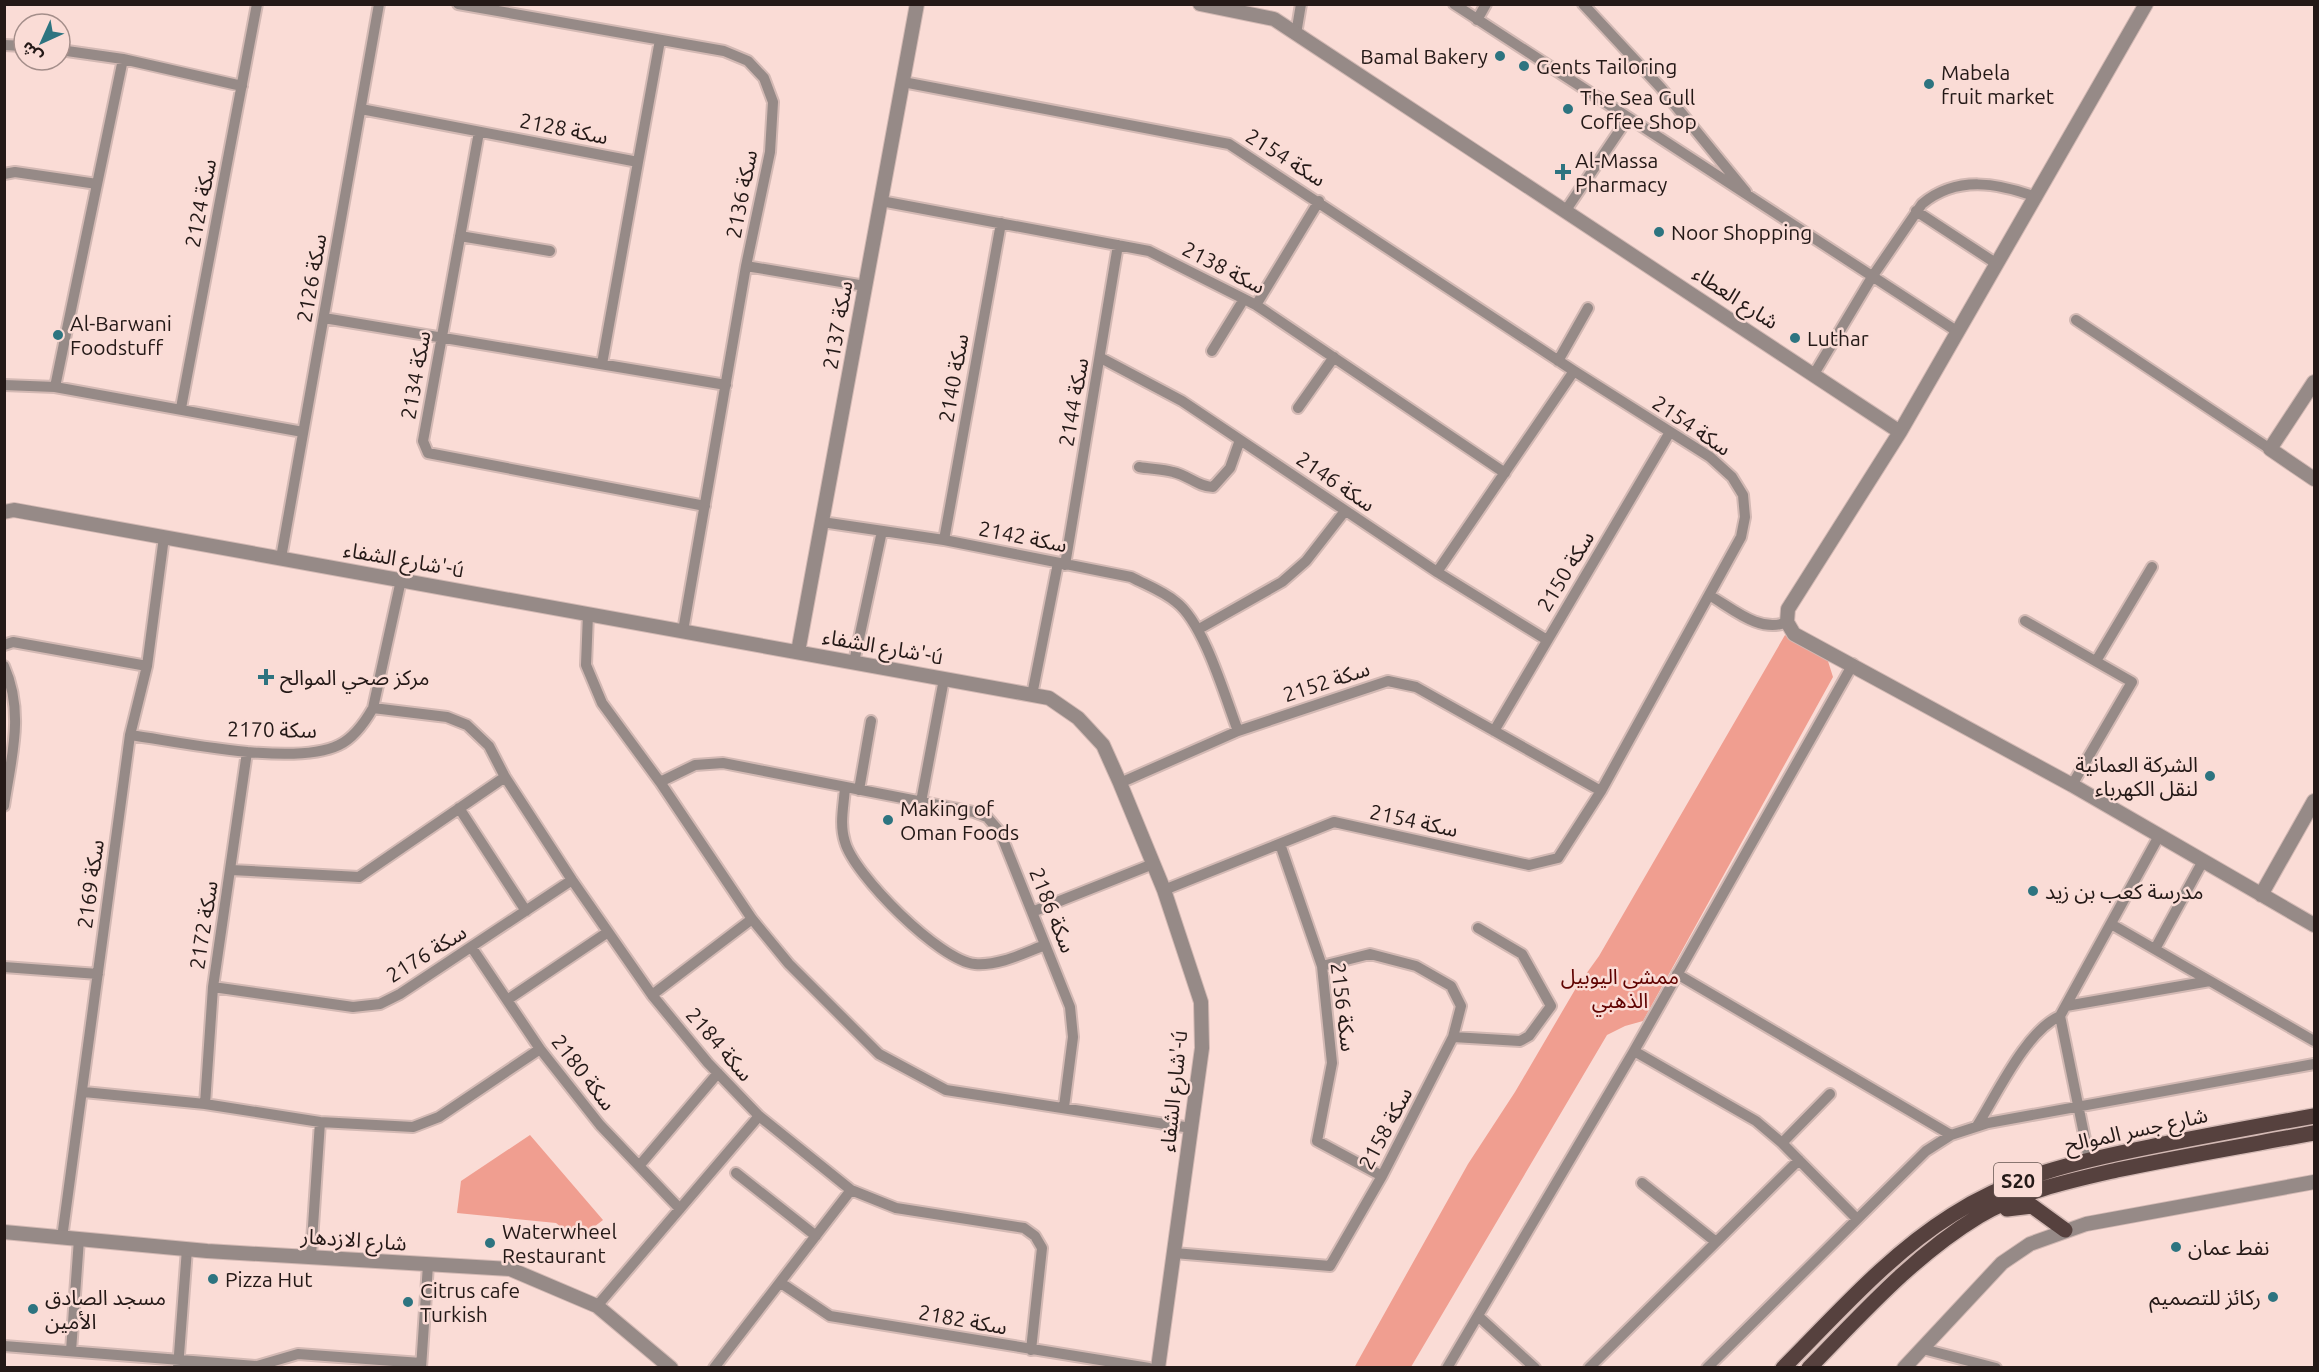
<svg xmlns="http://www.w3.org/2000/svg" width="2319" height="1372" viewBox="0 0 2319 1372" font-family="Ubuntu,'Noto Sans Arabic',sans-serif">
<rect width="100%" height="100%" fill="#fadcd6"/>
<!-- green -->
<path fill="#f09e90" d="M1785,635l42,23 6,19 -190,344 -18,5 -18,9 -196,332 -57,1 114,-204 47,-72 61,-104 23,-32z
M530,1135l73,85 -26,20 -21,-17 -99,-10 4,-32z"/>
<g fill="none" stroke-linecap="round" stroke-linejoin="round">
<!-- minor casing -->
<g stroke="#d3b9b4" stroke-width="14">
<path id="minor" d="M458,4l266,47 24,10 16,17 9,24 -3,50 -24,114 -63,365
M1454,4l504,328
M1583,4l78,84 85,104
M1477,20l9,-16
M1296,34l5,-30
M4,45l20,1
M60,50l63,9 119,27
M903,82l326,62 345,227 136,86 22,20 11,18 2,22 -4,20 -140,254 -43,67 -29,7 -195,-43 -170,68
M361,109l277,53 22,-122
M479,132l-56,309 5,12 277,53
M4,174l11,-2 82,12
M881,201l268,50 107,54 249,168
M1566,210l62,-92
M1916,211l81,53
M460,236l90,15
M746,266l119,20
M1256,305l63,-104
M324,318l402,67
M2076,320l194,129
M1212,351l32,-52
M1101,358l81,43 255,171 110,68
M1558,361l30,-53
M602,364l36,-202
M1814,374l58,-97 50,-73c35,-29 76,-21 114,-7
M4,385l51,2 248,45
M55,387l68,-328
M181,408l76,-404
M1298,408l36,-51
M1139,467c11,2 23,2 34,5 15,3 25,15 40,15l17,-19 10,-28
M822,522l122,18 187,37c15,8 32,14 45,25 28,21 49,95 62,129
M944,540l57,-317
M281,558l98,-554
M1065,565l53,-320
M1437,572l137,-201
M1709,595c23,13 51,39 78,27
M588,614l-2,51 16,38 58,79 92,137 37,45 90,90 67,36 245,38
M2025,621l107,61 -60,103
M1199,629l83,-47 24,-21 39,-50
M4,645l9,-3 134,24
M2096,661l56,-94
M854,662l28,-131
M4,666c21,47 7,92 0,140
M1032,695l26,-132
M373,708l74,9 20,8 22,21 16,31 67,103 80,115 56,68 51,53 92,74 45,18 128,20 11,8 7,12 -11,102
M1494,731l176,-299
M130,735c51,7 164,32 209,10 15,-7 26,-23 34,-37l28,-128
M660,782l35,-17 28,-2 251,49 13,5 13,15 70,175 3,30 -9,70
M1120,783l118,-52 150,-50 28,6 185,104
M845,787c-1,18 -6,37 0,55 9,33 95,119 130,122 24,2 49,-11 70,-19
M859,790l12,-69
M921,802l23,-123
M459,808l67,103
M1280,844l42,122 10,97 -15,78 65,35
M231,870l128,7 146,-100
M1032,912l121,-48
M2111,924l203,117
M472,948l68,101 60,76 80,84
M2155,949l48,-88
M4,967l94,7
M1677,974l274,161
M213,987l140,20 27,-3 20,-10 172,-114
M652,995l100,-76
M507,1000l101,-68
M2066,1006l144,-25
M1453,1037l67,4 9,-5 22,-30 -29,-52 -44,-26
M1634,1051l122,70 26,22 75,76
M84,1092l121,12 115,18 93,5 26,-10 101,-68
M205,1104l8,-117 34,-235
M1977,1126c20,-32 49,-95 83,-110
M1782,1143l48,-49
M2089,1159l-29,-143 99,-180
M639,1166l79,-93
M736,1173l80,63
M1642,1183l74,59
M62,1238l68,-503 17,-69 17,-129
M1174,1253l156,13 52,-90 71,-139 8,-31 -10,-20 -35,-20 -46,-12 -48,12
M311,1256l9,-134
M781,1283l49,33 319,52
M597,1306l162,-190
M1478,1316l57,52
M4,1346l253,20 41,-12 123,9
M1923,1349l73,19
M71,1351l8,-112
M178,1368l9,-119
M421,1368l7,-103
M714,1368l137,-178
M1447,1368l187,-317 219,-387
M1589,1368l210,-208
M1707,1368l219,-217 25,-16 37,-12 326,-59"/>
</g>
<!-- tertiary casing -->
<g stroke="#d3b9b4" stroke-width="16">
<path id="tertiary" d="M1200,4l74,15 626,413 -112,177 -1,13 7,12 278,151 242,140
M2314,382l-44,67 44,30
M1900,432l246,-428
M4,512l10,-2 1035,188 29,20 25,27 17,38 44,107 37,112 1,46 -44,320
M798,652l119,-648
M2261,895l53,-94
M4,1232l203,19 303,18 87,37 74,62
M1904,1368l98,-105 28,-19 56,-20 228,-42"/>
</g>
<!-- primary casing -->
<g stroke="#d3b9b4" stroke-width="18">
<path id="primary" d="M2007,1209l25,-3 33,24
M1783,1368c53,-53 105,-113 169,-153 60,-39 127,-54 197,-68 55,-11 110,-21 165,-31
M1809,1368c53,-54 104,-112 170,-152 43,-25 90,-35 138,-46 66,-14 132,-25 197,-37"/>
</g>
<!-- minor -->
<use href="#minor" stroke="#968a87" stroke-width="10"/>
<!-- tertiary -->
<use href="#tertiary" stroke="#968a87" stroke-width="14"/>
<!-- primary -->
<use href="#primary" stroke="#56413e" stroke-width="15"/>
</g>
<!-- markers -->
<g fill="#2d7480" stroke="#fadcd6" stroke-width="2">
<circle cx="1500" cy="56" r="6"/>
<circle cx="1524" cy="66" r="6"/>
<circle cx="1929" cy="84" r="6"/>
<circle cx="1568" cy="109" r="6"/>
<path d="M1560 163h6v6h6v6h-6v6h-6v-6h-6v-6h6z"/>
<circle cx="1659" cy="232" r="6"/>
<circle cx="58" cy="335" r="6"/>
<circle cx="1795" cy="338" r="6"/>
<path d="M263 668h6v6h6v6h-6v6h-6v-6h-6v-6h6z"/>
<circle cx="2210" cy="776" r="6"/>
<circle cx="888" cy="820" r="6"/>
<circle cx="2033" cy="891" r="6"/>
<circle cx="490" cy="1243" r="6"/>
<circle cx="2176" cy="1247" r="6"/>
<circle cx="213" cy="1279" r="6"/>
<circle cx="2273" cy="1297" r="6"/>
<circle cx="408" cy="1302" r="6"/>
<circle cx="33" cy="1309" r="6"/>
</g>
<g text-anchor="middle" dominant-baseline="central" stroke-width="5" stroke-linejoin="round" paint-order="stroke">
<!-- shield labels -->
<rect fill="#fadcd6" stroke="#645450" stroke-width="1.5" x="1994" y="1163" width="48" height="34" rx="4.5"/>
<g font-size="20" font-weight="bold" fill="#241917">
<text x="2018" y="1180">S20</text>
</g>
<!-- poi labels -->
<g font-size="21" fill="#241917" stroke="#fadcd6" text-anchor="start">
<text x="1488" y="56" text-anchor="end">Bamal Bakery</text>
<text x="1536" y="66">Gents Tailoring</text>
<text x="1941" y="72">Mabela<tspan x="1941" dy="24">fruit market</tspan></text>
<text x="1580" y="97">The Sea Gull<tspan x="1580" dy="24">Coffee Shop</tspan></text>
<text x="1575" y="160">Al-Massa<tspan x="1575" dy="24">Pharmacy</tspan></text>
<text x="1671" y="232">Noor Shopping</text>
<text x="70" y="323">Al-Barwani<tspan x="70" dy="24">Foodstuff</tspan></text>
<text x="1807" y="338">Luthar</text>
<text x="280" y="677">مركز صحي الموالح</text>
<text x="2198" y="764" text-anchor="end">الشرکة العمانیة<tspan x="2198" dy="24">لنقل الکهرباء</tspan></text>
<text x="900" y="808">Making of<tspan x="900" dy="24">Oman Foods</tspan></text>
<text x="2045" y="891">مدرسة كعب بن زيد</text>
<text x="502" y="1231">Waterwheel<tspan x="502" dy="24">Restaurant</tspan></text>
<text x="2188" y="1247">نفط عمان</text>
<text x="225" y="1279">Pizza Hut</text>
<text x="420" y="1290">Citrus cafe<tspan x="420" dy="24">Turkish</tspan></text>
<text x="45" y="1297">مسجد الصادق<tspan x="45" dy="24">الأمين</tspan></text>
<text x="2261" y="1297" text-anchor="end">ركائز للتصميم</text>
</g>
<!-- street labels -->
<g font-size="21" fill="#241917" stroke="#fadcd6">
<text transform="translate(564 128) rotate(11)">سكة 2128</text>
<text transform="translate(1286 157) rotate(32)">سكة 2154</text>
<text transform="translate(741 194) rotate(-79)">سكة 2136</text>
<text transform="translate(200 203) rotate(-79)">سكة 2124</text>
<text transform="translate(1224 267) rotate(27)">سكة 2138</text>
<text transform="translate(311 278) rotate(-80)">سكة 2126</text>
<text transform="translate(1736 297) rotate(33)">شارع العطاء</text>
<text transform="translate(837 325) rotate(-80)">سكة 2137</text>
<text transform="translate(415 375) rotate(-80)">سكة 2134</text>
<text transform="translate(953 378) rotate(-80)">سكة 2140</text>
<text transform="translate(1073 402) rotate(-80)">سكة 2144</text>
<text transform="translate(1692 425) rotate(34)">سكة 2154</text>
<text transform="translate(1336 481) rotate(34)">سكة 2146</text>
<text transform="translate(1023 536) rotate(11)">سكة 2142</text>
<text transform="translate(404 559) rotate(10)">شارع الشفاء'-ú</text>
<text transform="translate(1565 571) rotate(-59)">سكة 2150</text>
<text transform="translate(883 646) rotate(10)">شارع الشفاء'-ú</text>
<text transform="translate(1326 681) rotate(-18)">سكة 2152</text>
<text transform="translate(272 729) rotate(1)">سكة 2170</text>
<text transform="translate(1414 820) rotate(12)">سكة 2154</text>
<text transform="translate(90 884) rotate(-82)">سكة 2169</text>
<text transform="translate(1053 910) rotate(68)">سكة 2186</text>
<text transform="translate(203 925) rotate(-81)">سكة 2172</text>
<text transform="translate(426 953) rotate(-32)">سكة 2176</text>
<text transform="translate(1344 1007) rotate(83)">سكة 2156</text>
<text transform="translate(720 1044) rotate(49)">سكة 2184</text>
<text transform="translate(584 1072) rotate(52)">سكة 2180</text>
<text transform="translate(1173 1091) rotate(-84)">شارع الشفاء'-ú</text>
<text transform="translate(1385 1128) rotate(-62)">سكة 2158</text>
<text transform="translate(2136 1129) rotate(-12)">شارع جسر الموالح</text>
<text transform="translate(354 1239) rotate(4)">شارع الازدهار</text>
<text transform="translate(963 1319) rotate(10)">سكة 2182</text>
</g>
<!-- park labels -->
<g font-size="21" fill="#5f0200" stroke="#fadcd6">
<text x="1620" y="976">ممشى اليوبيل<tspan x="1620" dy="24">الذهبي</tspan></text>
</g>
</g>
<!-- border -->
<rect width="2319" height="1372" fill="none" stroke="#241917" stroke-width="12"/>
<!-- north arrow -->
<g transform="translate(42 42) rotate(225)"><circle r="28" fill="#fadcd6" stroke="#a48e8a" stroke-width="1.5"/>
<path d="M0-4.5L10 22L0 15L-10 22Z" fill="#2d7480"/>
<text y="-9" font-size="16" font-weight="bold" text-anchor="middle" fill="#241917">ش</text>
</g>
</svg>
